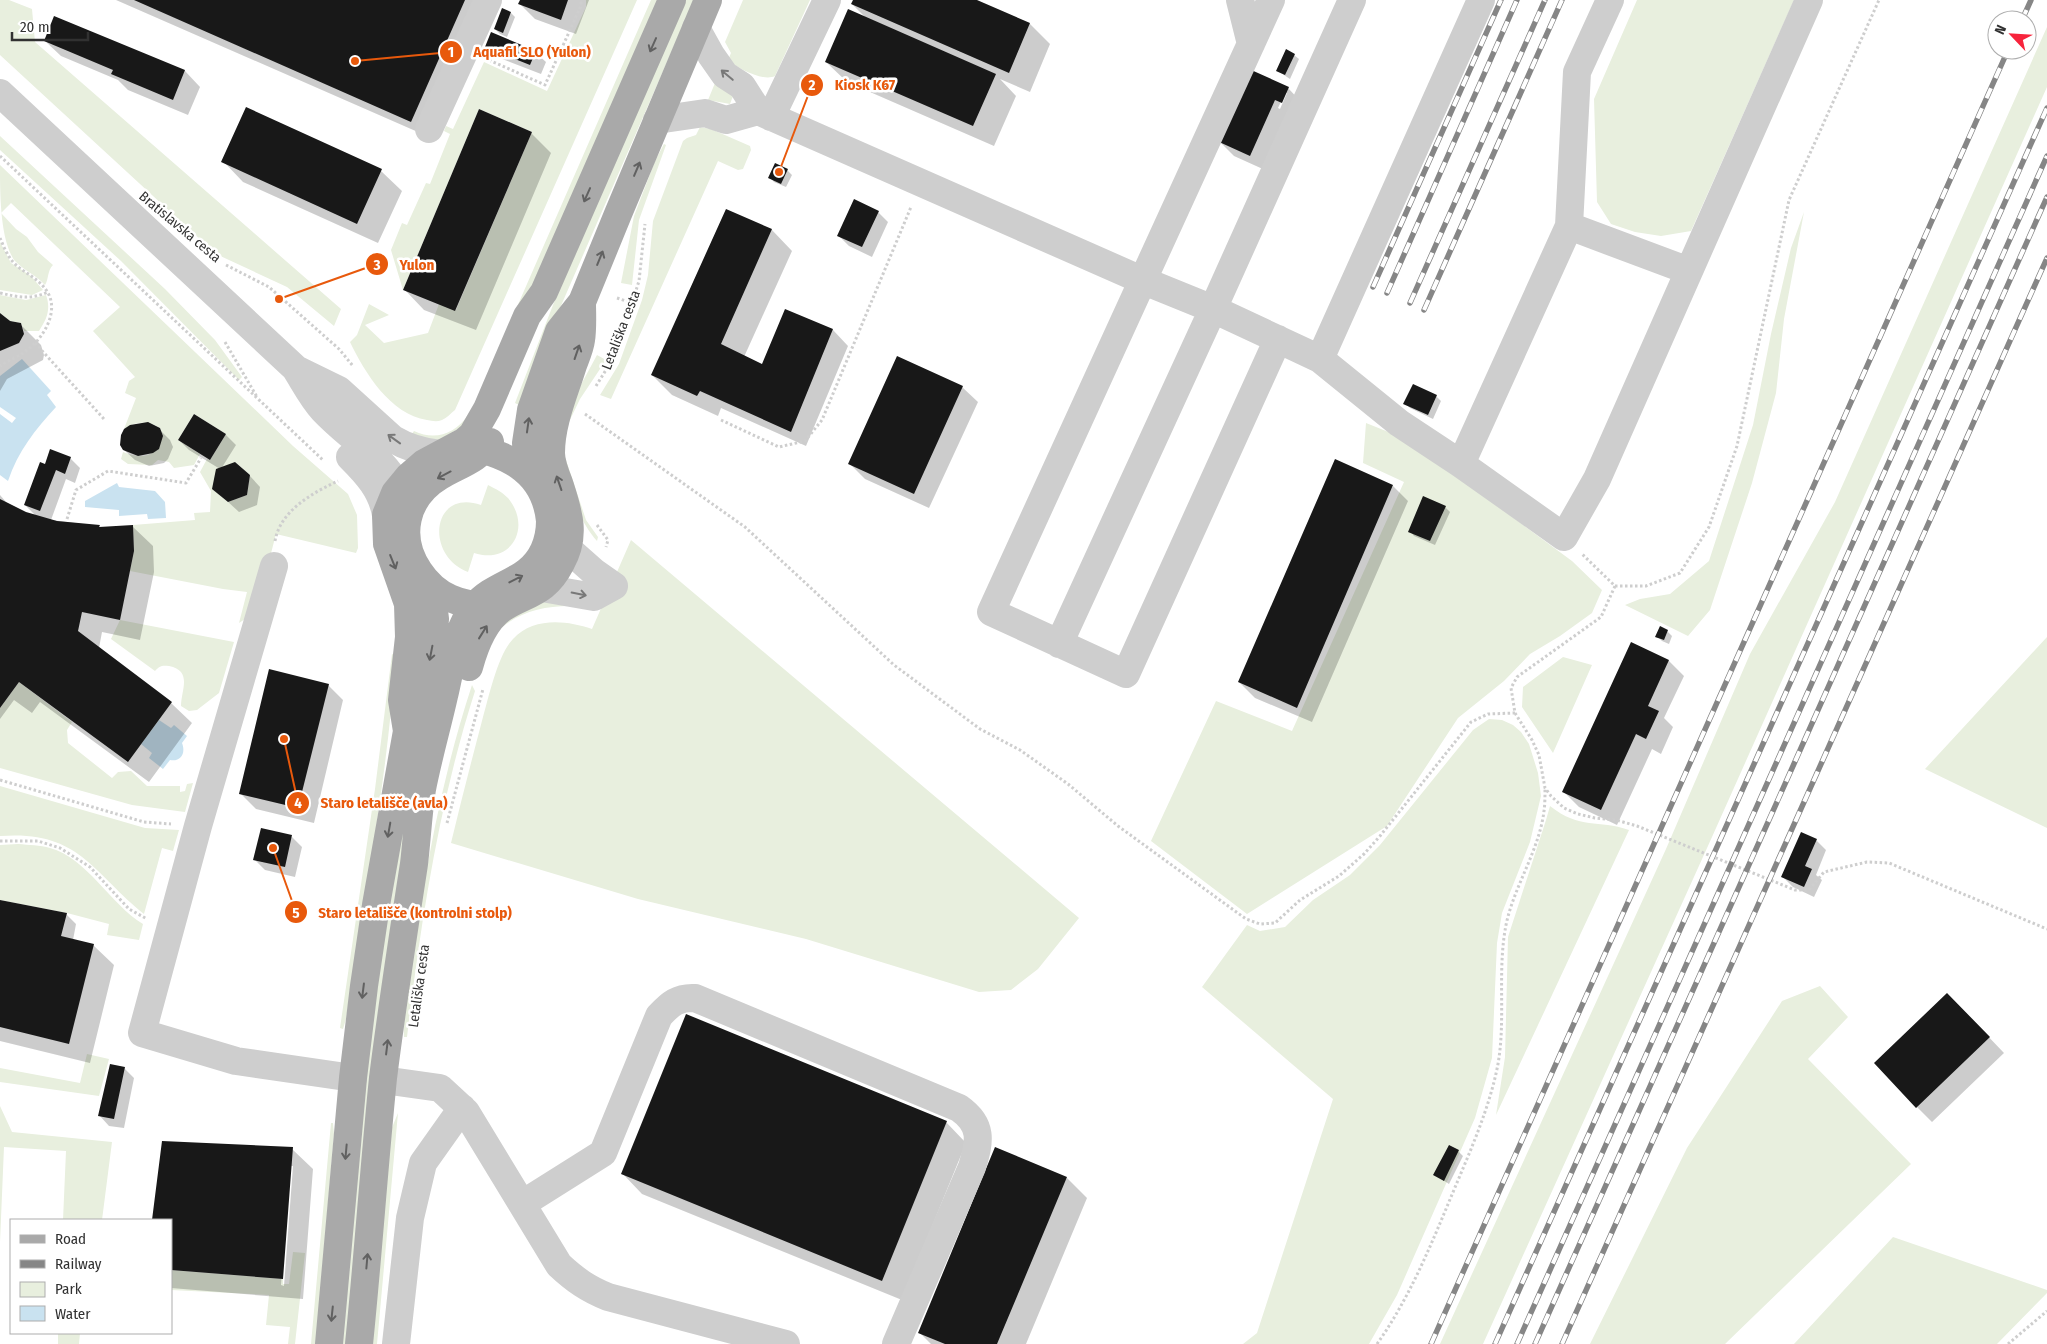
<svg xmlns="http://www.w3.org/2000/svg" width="2047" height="1344" viewBox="0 0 2047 1344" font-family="'Fira Sans Condensed',sans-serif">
<rect width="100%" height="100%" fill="#fff"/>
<!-- green -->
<path fill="#e8efde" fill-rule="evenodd" d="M0,0h9l23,9 3,33 306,267 -7,17 -47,-39 -71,-33 -216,-199z
M586,0h51l-182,410c-4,3 -8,8 -13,10 -5,2 -10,1 -15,0 -37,-6 -62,-47 -77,-78l7,-7 12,-31 20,11 -24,10 19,18 44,-10 11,-29 17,6 76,-178 -53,-23 -76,181 -12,-40 11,-27 5,2 19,-42 4,1 20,-50 -6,-3 2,-5 7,3 31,-67 63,29 39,-84z
M651,0h7l-139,319 -37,68z
M686,0h8l-134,308 -39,98 -6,-3 38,-98z
M743,0h67l-35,76c-12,6 -38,-8 -47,-16l3,-7 -6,-11z
M1637,0h157l-103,231 -30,5 -26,-4 -24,-8 -14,-22 -3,-103z
M2047,27v60l-335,750 -229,507h-43l226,-495 84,-195 85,-152z
M715,83l18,13 -3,8 -22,-4z
M700,127l11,2 39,17 1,4 -8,19 -5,1 -20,-9 -107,238 -11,-4 19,-31 23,-64 6,-25 5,-54 30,-80 4,-3 9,-3z
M0,136l165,153 50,51 27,37 -3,3 -118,-119 -121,-111z
M664,144l2,1 -27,75 -7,65 -11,-2 13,-67 21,-55z
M0,165l293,281 55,48 9,21 1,33 -2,5 -80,-19 -7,27 -18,54 -12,8 8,-31 -24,-3 -93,-18 4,-20 -1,-26 62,-5 -1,-7 16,-1 1,-21 -11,-19 7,-13 3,1 16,-26 -32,-20 -16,26 22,14 -6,11 -20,3 -5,-6 -11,-2 -6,5 -24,-1 -7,-5 2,-7c21,8 32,5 40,-16l-3,-8c-11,-7 -25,-7 -36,1l12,-31 -11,-5 4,-12 6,-4 -42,-46 27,-24 -109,-104 -10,10 15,16 11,8 11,15 15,13c-6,6 -4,14 -8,20 -9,-10 -22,-15 -31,-25 -14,-22 -14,-66 -14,-95zM235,462l15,13 -3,20 -19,7 -15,-13z
M1804,212l-20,107 -8,74 -24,90 -42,127 -22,26 -63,-31 15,-6 30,-5 39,-33 44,-136 18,-91 20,-86z
M0,242l11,21 20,13 12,14 -11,5 -32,-5z
M0,295l26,5 20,-5c5,14 1,24 -7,36h-15l-3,-8 -11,-2 -10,-8z
M597,355l9,5 -26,39 -12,25 3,-21z
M468,415l5,2 -5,6 -32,19 -27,-4 5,-7c21,10 41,3 54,-16z
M1366,423l30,12 62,42 114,84 30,29 -10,23 -32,23 -30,18 -26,27 -46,37 -71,108 -140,88 -96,-73 65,-140 76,30 112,-249 -41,-19z
M565,457l21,63 12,17 -1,4c-18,-20 -33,-58 -32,-84z
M488,485c8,4 14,7 20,13 24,29 4,67 -34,55l-6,19c-44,-17 -36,-84 13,-67z
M631,540l448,378 -41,51 -27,21 -32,2 -173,-53 -168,-40 -187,-56c10,-42 21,-84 32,-126 6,-21 15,-63 30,-78 20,-22 53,-19 79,-10z
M545,602l24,4c-25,0 -50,6 -69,23l-2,-3 39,-22z
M120,620l114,22 -15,51 -22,17 -8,1 -8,-5c0,-16 12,-35 -12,-40 -7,-1 -10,0 -14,5l-44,-32z
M2047,637v191l-122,-59z
M392,654l4,1c-9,122 -31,243 -50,364l-3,10 -3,-1 35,-239z
M1563,657l29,8 -39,88 -31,-46 1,-20z
M19,682l53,40 -5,8 1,13 44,35 6,-6 13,-1 16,15h33v6l5,-1 2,-7 6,-1 -8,29 -53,-7 -132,-37v-60z
M472,685l3,6c-36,112 -54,229 -68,346h-3l-1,-19c17,-113 33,-224 69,-333z
M1489,719l13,1 11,5 8,7 8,12 9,29 3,23 -11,46 -28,71 -5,30 -5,115 -17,60 -78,177 -28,49h-126l14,-11 76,-234 -131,-112 45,-62 13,6 25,-4 28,-27 37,-25 30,-30 93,-115z
M414,766l-67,578h-6l26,-289 16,-119z
M0,786l145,42 34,2 -6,21 -11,-3 -18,66c-53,-43 -65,-84 -144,-78z
M1550,806c30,24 48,13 79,24l-133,285 9,-58 3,-120 38,-117z
M18,844c11,1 22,1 32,4 37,10 60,56 93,76l-4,16 -32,-5 2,-11 -42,-11 -67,-13v-55z
M1820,986l28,31 -40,42 103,105 -186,180h-135l97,-196 95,-147z
M87,1054l22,5 -10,37 -99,-14v-14l80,15z
M0,1106l12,26 100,10 -10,78h-39l3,-69 -62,-4 -4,95z
M398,1113l-21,231h-5l19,-214z
M331,1123h2l1,11 -18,210h-5z
M1893,1237l154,53v3l-50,51h-203z
M293,1252l12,1 -10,91h-7l2,-17 -24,-2 3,-30 -98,-5v-20l112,9v5h6z
M58,1333h22l-1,11h-21z"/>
<!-- water -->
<path fill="#c9e2f0" d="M22,359l29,32 -4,4 9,12c-21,23 -38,44 -48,74l-8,-6v-61l12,9 4,-5 -16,-11v-31z
M117,483l2,4 36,4 10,11 1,16 -18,1 -1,-5 -28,2v-6l-34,-3v-6z
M159,720l12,8 3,-3 13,11 -5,7c4,10 -1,19 -12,17l-7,9 -14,-11 3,-5 -11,-9z"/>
<!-- shadow -->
<path fill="#0003" fill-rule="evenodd" d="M116,0h371l-60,136z
M521,0h68l-13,34 -41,-15 -15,-15z
M854,0h120l56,24 20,20 -20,48 -30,-13 16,17 -22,50 -147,-64 -21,-20 41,-43 -15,-15z
M511,13l4,4 -8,20 -7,-3 -5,-5z
M55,18l130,53 15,16 -12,28 -60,-25 -10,-10 -57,-24 -16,-15z
M487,47l48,5 11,10 -5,12 -44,-17z
M1294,55l5,4 -9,20 -12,-8z
M1288,88l15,16 -38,66 -31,-14 -16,-16zM1285,93h2l-7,16 -2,-1z
M247,109l134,62 21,20 -24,52 -135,-61 -20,-21z
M531,133l20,20 -75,177 -52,-20 -20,-21z
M787,170l5,5 -6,12 -12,-5 -4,-5z
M726,210l46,20 20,21 -48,106 19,9 23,-55 47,19 15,16 -42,100 -85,-38 -3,8 -46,-21 -20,-20z
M878,212l10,10 -16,35 -23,-11 -10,-10z
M0,314l15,10h5l21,21 3,10 -1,5 -36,19 -7,12z
M962,387l16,15 -49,106 -64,-29 -16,-16z
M1436,396l5,5 -8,18 -23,-11 -5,-5z
M194,416l32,19 10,10 -15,24 29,7 10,11 -3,18 -18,7 -25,-23 6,-20 -31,-19 -10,-10z
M159,429l11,11 3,7 -5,12 -4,4 -15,3 -14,-6 -11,-10z
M70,458l10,10 -5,15 -9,-4 -15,41 48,6 2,2 31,-2 21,20 1,26 -14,68 -38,-8 -3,16 72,55 21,20 -43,59 -109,-80 -8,11 -18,-13 -14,19v-224l6,7 20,11 10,3 -11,-11 20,-40z
M1393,486l15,15 -96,221 -57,-24 -16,-16z
M1445,507l5,5 -15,33 -21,-9 -4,-5z
M1667,631l5,5 -3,8 -7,-3 -5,-5z
M1632,644l37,17 15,15 -20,42 9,9 -12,27 -9,-5 -35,76 -38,-18 -15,-15z
M328,685l15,15 -29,123 -58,-14 -16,-16z
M292,837l10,10 -7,30 -30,-7 -11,-11z
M1816,840l10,10 -10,25 6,5 -8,17 -21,-10 -10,-10z
M0,901l66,13 10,10 -3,16 20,5 21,20 -24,98 -90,-22z
M1963,1010l41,43 -72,69 -15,-15z
M124,1068l10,10 -10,50 -15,-2 -10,-11z
M946,1122l20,21 -64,157 -260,-106 -20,-21z
M163,1142l129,7 21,20 -10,130 -132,-11v-68h-17zM290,1166h3l-9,120 -3,-1z
M1458,1151l5,5 -14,28 -14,-9z
M1067,1178l20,20 -61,146h-95l-12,-12z"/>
<!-- building -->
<path fill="#181818" d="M134,0h331l-54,122z
M520,0h48l-7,20 -43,-16z
M853,0h124l53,23 -21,50 -158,-69z
M502,8l9,4 -8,21 -9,-4z
M848,9l148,65 -23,52 -148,-64z
M54,16l131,54 -12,30 -62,-26 2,-4 -69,-29z
M491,32l45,19 -6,14 -45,-18z
M1286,49l9,5 -10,21 -9,-4z
M1249,69l40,18 -7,16 -7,-3 -25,56 -33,-15z
M246,107l136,62 -25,55 -136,-62z
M479,109l53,23 -77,179 -52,-21z
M775,163l13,6 -7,15 -13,-6z
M854,199l25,12 -17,36 -25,-11z
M726,209l46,20 -51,115 41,20 23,-55 48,20 -42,103 -91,-41 -3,5 -46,-21z
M0,313l10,8 11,2 3,11 -5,9 -19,8z
M897,356l66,30 -49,108 -66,-30z
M1413,384l24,11 -9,20 -25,-11z
M194,414l32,20 -16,26 -32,-20z
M148,422l12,6 3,8 -4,13 -6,4 -15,3 -15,-6 -3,-5 1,-10 3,-6 6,-4z
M50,449l21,8 -6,17 -9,-4 -16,41 -16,-6 16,-43 5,2z
M1335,459l58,26 -96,223 -59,-26z
M235,462l15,13 -3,20 -19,7 -16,-13 4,-20z
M1423,496l23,10 -16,35 -22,-9z
M0,499l26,13 31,9 43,4 -1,2 34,-2 1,26 -14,69 -38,-8 -4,19 94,71 -44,60 -109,-80 -19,26z
M1660,626l8,4 -4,10 -9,-3z
M1631,642l38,18 -21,46 11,5 -13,28 -10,-5 -35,76 -39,-18z
M269,669l60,15 -31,124 -59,-14z
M261,828l31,7 -7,32 -32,-7z
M1801,832l16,7 -12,27 7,3 -8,18 -23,-10z
M0,900l67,13 -6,23 33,8 -25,100 -69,-17z
M1947,993l43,44 -74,71 -42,-45z
M686,1014l261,107 -65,160 -261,-107z
M110,1064l15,3 -11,52 -16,-3z
M162,1141l131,6 -10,132 -112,-9v-50h-19z
M1449,1145l10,5 -15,31 -11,-6z
M995,1147l72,30 -70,167h-52l-27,-11z"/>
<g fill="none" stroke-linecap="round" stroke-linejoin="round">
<!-- path -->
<path stroke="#cecece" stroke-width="3" stroke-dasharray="2.5 2.5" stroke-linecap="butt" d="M489,60l56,25 36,-79v-6
M0,156l324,305
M0,238c4,9 8,20 16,27 10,9 24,14 32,28 11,19 -5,46 -21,57 -8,7 -19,10 -27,16
M226,265l43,22 70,62 14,17
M0,293c18,4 30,7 48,-1
M617,298l15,5
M225,342l32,55
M35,343l69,76
M596,386l15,-24 21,-59 7,-22 6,-57
M585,414l160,113 149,138 86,64 40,21 48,34 50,42 128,93 14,5 15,-1 25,-23 39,-24 25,-22 16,-18 91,-114 17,-8 27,-1 -4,-25 6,-11 84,-60 14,-31 -33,-32
M721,420l58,27 26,-6 17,-21 89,-213
M67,519l9,-29 32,-19 78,12 15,-25
M597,525l11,15 -2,7
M275,541c5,-30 37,-48 63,-60
M1615,586h31l34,-13 29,-46 28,-81 52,-246 90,-200
M1515,713l17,27 7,15 6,33 6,8 13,12 14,6 17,4 21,2 21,6 158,64h14l15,-18 43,-10 22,1 158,66
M0,780l144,42 27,2
M447,823l36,-134
M0,841h38l22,7 30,19 39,42 18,10
M1377,1344c34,-48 56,-104 79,-159 16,-38 34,-79 42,-121 8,-46 -1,-93 8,-139 8,-39 33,-74 38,-114 1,-7 1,-15 1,-23
M2008,1344l39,-33"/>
<!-- minor -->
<path stroke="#cecece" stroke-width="28" d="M1240,0l11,44
M1271,0l-280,612 135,62 152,-335
M696,28l15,27 14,20 17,11 16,25 386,170 69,28 107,50 79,64 62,41 103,73 33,-58 212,-479
M0,93l295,275c9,14 17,30 28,42 30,32 73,54 86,99
M771,117l56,-117
M657,120l48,-7 21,7 32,-9
M429,129l59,-129
M1569,226l120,45
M1320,359l161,-359
M296,369l43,21 54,49c15,9 29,13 47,15
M350,457c17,17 32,33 36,58
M1461,464l108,-238 8,-154 33,-72
M550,533l44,39 20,14
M274,566l-76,260 -56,207 94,28 117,17
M542,588l52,9 20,-11
M1059,644l154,-335 139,-309
M383,1080l57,8 26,24 93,153c16,15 29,24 49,32l178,47
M522,1204l81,-51 56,-137c11,-12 19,-19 36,-18l264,110c24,17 21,33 13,59l-76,177
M396,1344l14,-126 13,-55 39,-55"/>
<!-- major -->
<path stroke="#a9a9a9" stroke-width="28" d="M490,442c-12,18 -32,23 -50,34 -35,21 -44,61 -21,95 17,26 42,35 72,35
M529,473l-3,-30 5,-33 28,-79 23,-29 36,-88 90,-214
M469,667c6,-22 16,-49 37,-61 25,-14 40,-14 55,-43 16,-28 7,-52 -2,-80 -4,-10 -8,-20 -8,-30 0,-30 13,-59 22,-88 3,-8 7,-17 8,-25 2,-12 1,-26 1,-38
M407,731l-5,-31 7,-63 -1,-33 -21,-60 -1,-29 9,-22 14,-17 15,-13 41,-22 7,-6 15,-26 40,-93 17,-24 128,-292
M329,1344l24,-266 11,-92 12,-81 31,-174 14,-29 12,-60 2,-23 -4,-32
M359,1344c9,-88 15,-177 24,-266 9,-72 20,-143 31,-214 3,-25 4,-50 8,-75 6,-31 15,-62 22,-93 7,-29 11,-66 31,-90 21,-25 54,-23 69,-56 4,-9 6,-19 6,-29 -5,-52 -47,-70 -92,-76"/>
<!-- rail casing -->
<g stroke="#868686" stroke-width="5.5">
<path id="rail" d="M2022,20l9,-20
M1373,287l128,-287
M1387,293l130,-293
M1410,303l135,-303
M1424,310l138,-310
M1431,1344l577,-1294
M1495,1344l552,-1236
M1517,1344l530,-1188
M1535,1344l512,-1147
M1562,1344l485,-1086"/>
</g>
<!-- rail -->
<use href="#rail" stroke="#fff" stroke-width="4" stroke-dasharray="11" stroke-linecap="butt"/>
</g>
<!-- one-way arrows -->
<defs><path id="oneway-shaft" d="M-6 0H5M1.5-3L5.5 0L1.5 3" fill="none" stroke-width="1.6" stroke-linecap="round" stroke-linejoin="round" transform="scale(1.25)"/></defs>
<g stroke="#616161">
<use href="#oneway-shaft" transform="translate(653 45) rotate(114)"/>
<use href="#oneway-shaft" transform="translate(637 169) rotate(-67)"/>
<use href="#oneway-shaft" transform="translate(587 195) rotate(114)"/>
<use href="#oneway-shaft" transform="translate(600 258) rotate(-68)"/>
<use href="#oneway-shaft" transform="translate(577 352) rotate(-71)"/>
<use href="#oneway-shaft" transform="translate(528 425) rotate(-82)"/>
<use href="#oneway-shaft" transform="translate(444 475) rotate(152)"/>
<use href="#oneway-shaft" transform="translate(559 483) rotate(-109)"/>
<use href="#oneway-shaft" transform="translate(393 562) rotate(68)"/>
<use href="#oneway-shaft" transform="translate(516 579) rotate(-27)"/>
<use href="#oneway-shaft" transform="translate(483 632) rotate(-58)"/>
<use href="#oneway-shaft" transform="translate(431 653) rotate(101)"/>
<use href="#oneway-shaft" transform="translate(389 830) rotate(100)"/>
<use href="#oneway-shaft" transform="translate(363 991) rotate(97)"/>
<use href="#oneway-shaft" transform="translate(387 1047) rotate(-83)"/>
<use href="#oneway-shaft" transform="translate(346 1152) rotate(95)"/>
<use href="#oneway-shaft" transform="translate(367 1261) rotate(-85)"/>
<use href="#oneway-shaft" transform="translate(332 1314) rotate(96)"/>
</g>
<g stroke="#787878">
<use href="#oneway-shaft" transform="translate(727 75) rotate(-140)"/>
<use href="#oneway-shaft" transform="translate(394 439) rotate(-144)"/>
<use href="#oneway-shaft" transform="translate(579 594) rotate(11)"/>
</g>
<g text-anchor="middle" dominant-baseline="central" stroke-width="5" stroke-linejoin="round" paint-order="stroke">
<!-- street labels -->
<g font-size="14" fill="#313131" stroke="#fff">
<text transform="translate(180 227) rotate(40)">Bratislavska cesta</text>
<text transform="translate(621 330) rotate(-69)">Letališka cesta</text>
<text transform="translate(419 986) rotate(-82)">Letališka cesta</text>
</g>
</g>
<!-- callouts -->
<path fill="none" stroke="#e8590c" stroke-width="2" d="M355 61L451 52M779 172L812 85M279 299L377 264M284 739L298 803M273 848L296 912"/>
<g fill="#e8590c" stroke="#fff" stroke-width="2">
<circle cx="355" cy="61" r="5"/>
<circle cx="779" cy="172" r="5"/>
<circle cx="279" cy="299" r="5"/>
<circle cx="284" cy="739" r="5"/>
<circle cx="273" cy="848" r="5"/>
<circle cx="451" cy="52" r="12"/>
<circle cx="812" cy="85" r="12"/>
<circle cx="377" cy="264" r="12"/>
<circle cx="298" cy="803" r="12"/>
<circle cx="296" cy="912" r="12"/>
</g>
<g font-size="15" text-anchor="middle" font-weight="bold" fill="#fff">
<text x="451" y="57">1</text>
<text x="812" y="90">2</text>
<text x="377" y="270">3</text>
<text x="298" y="808">4</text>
<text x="296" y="918">5</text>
</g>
<g font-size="15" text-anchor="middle" font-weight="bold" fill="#e8590c" stroke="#fff" stroke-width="5" stroke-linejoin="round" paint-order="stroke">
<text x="532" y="57">Aquafil SLO (Yulon)</text>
<text x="865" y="90">Kiosk K67</text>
<text x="417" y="270">Yulon</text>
<text x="384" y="808">Staro letališče (avla)</text>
<text x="415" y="918">Staro letališče (kontrolni stolp)</text>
</g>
<!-- legend -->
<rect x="10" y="1219" width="162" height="115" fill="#ffffff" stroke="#adadad"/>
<rect x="20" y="1235" width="25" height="8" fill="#a9a9a9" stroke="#adadad"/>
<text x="55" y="1244" font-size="15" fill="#313131">Road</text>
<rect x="20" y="1260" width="25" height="8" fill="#868686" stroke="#adadad"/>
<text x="55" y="1269" font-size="15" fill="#313131">Railway</text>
<rect x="20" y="1282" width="25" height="15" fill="#e8efde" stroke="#adadad"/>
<text x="55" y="1294" font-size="15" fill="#313131">Park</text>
<rect x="20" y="1306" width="25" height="15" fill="#c9e2f0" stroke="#adadad"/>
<text x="55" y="1319" font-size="15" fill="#313131">Water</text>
<!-- north arrow -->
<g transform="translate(2012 35) rotate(295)"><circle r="24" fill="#ffffff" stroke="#adadad"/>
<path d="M0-4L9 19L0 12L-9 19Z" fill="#f7243c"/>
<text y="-8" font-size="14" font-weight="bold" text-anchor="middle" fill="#313131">N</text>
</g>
<!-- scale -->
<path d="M12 32v8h76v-8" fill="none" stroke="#313131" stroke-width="2.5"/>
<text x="20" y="32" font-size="15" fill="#313131" stroke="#ffffff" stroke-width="4" paint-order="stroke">20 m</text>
</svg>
